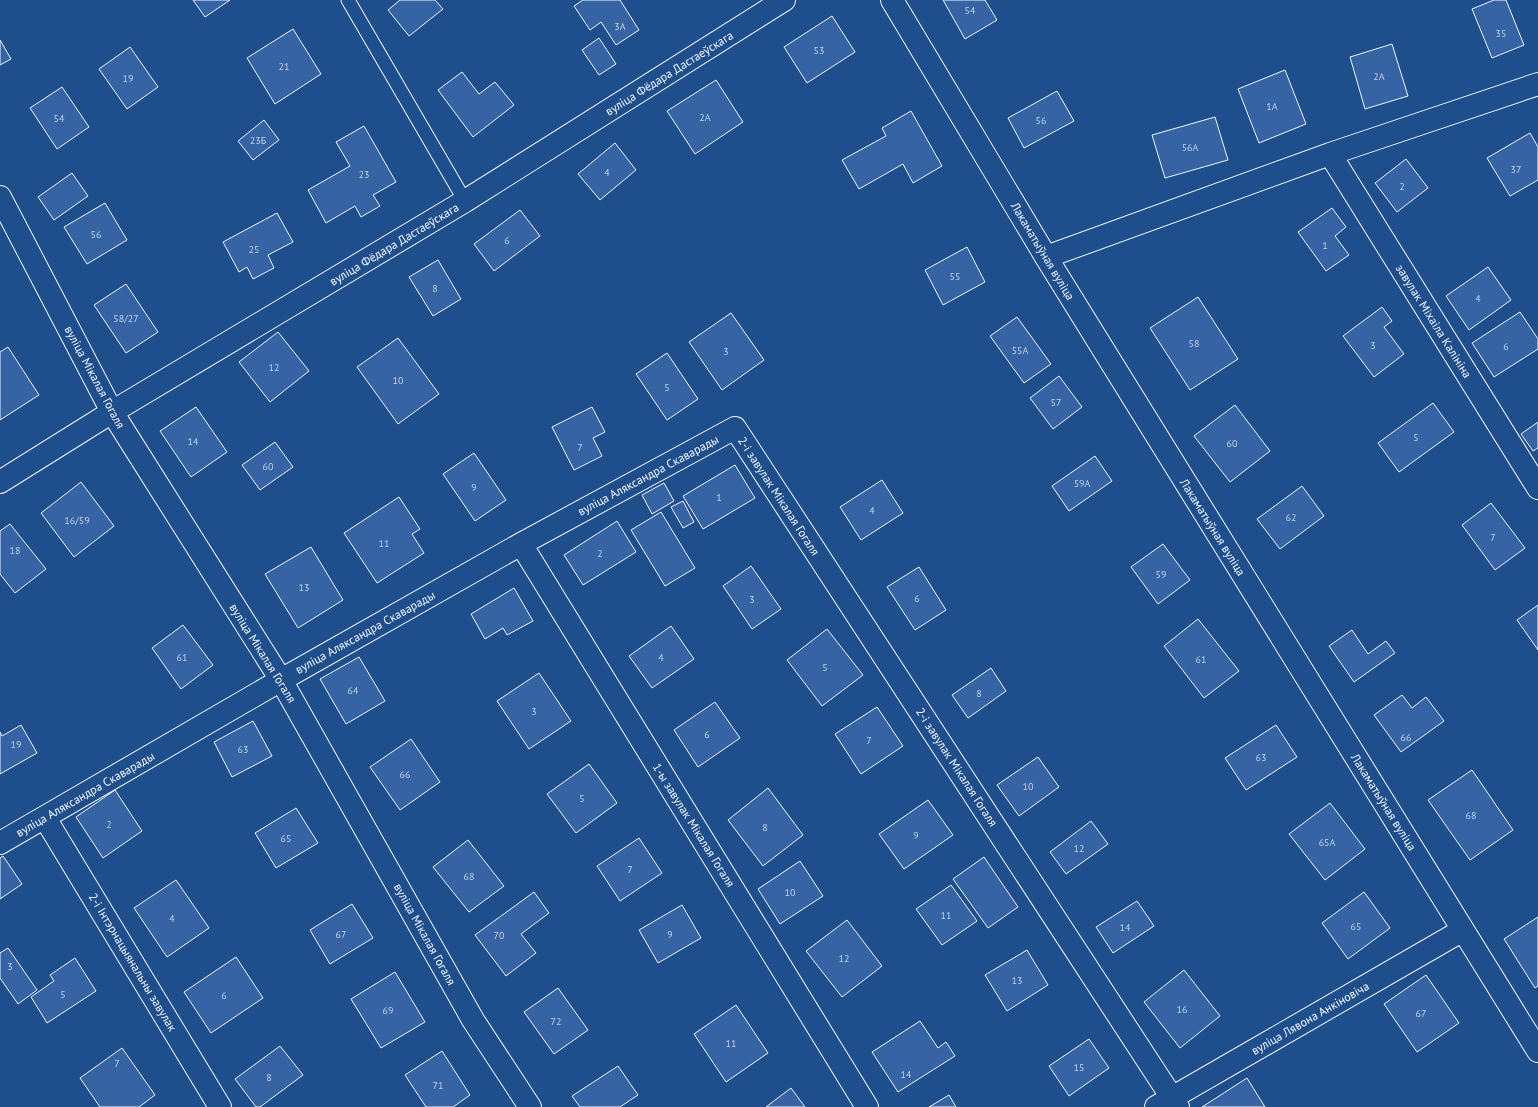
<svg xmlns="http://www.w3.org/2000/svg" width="1538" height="1107" viewBox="0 0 1538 1107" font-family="'PT Sans',sans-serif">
<rect width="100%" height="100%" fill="#1f4e8c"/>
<!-- building -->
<path fill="#3563a3" stroke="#f2f6ff" d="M193,0h37l-25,17z
M400,0h35l8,9 -34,27 -21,-26z
M583,0h37l19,30 -23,15 -15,-23 -11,8 -16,-24z
M943,0h42l12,20 -32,19z
M1494,0h12l18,45 -32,13 -20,-49z
M832,16l23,36 -48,31 -23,-36z
M293,29l28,45 -46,30 -28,-46z
M599,38l17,26 -17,11 -17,-25z
M0,40l11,19 -11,6z
M1392,44l16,52 -43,13 -15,-52z
M130,47l28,40 -31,22 -28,-40z
M1285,70l21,54 -47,19 -21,-54z
M462,72l17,22 16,-12 19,23 -41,32 -35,-47z
M716,80l27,42 -48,32 -28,-43z
M62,87l27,40 -32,22 -27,-41z
M1057,91l17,30 -50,27 -16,-30z
M911,111l31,55 -29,17 -10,-19 -44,25 -17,-29 44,-24 -4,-8z
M1215,117l13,43 -63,18 -13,-43z
M264,120l15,20 -26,20 -15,-19z
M364,126l32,56 -23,13 7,11 -19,11 -6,-11 -29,17 -18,-33 42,-24 -14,-24z
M1530,133l8,14v33l-28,16 -23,-38z
M615,143l21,27 -36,30 -22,-26z
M1406,159l22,29 -31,24 -22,-29z
M72,173l16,23 -34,24 -16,-23z
M105,203l22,37 -40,24 -23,-37z
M1332,208l14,19 -11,9 14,19 -23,16 -28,-39z
M520,210l20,26 -46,35 -20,-27z
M277,213l16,29 -25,13 6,13 -21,11 -6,-12 -8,5 -16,-30z
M967,247l18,35 -42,23 -18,-35z
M438,260l23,39 -28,17 -24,-39z
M1488,267l23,33 -42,30 -23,-34z
M126,284l32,48 -32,21 -32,-48z
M1198,297l40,62 -48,31 -40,-62z
M1382,307l10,14 -8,6 20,27 -30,23 -31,-41z
M1520,312l18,27v10l-44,28 -22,-34z
M731,313l33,47 -42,30 -33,-48z
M1017,317l34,47 -27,19 -34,-47z
M278,332l31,39 -39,31 -31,-40z
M398,338l41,56 -41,30 -41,-57z
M8,347l31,48 -39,25v-68z
M667,353l31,46 -31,21 -31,-46z
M1059,376l23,31 -29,22 -23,-31z
M1433,403l21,29 -55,40 -21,-29z
M1235,405l35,46 -40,31 -36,-46z
M196,407l31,45 -36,25 -31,-46z
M592,407l13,25 -12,6 9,18 -28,14 -22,-43z
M1538,422v26l-5,3 -12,-17z
M275,442l18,25 -33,23 -18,-25z
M474,453l32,47 -31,21 -32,-47z
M1095,456l17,25 -43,30 -17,-25z
M735,465l20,33 -52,31 -20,-33z
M882,480l21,33 -42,27 -21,-33z
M81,482l33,44 -40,31 -33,-44z
M664,483l10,18 -22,13 -10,-19z
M1302,486l22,30 -44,33 -23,-30z
M399,497l21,32 -8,5 12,19 -47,30 -33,-50z
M683,501l11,21 -11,6 -12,-21z
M1491,503l34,45 -30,22 -33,-45z
M661,512l34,56 -30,18 -34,-56z
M617,521l19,31 -53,33 -19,-30z
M10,524l36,45 -31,24 -15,-19v-43z
M1163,544l27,36 -32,24 -27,-37z
M311,547l32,53 -45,28 -33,-54z
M751,566l30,43 -29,20 -29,-43z
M919,567l27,43 -31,20 -28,-43z
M514,588l19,33 -26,14 -4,-7 -18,11 -14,-25z
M1538,605v45l-21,-30z
M1198,619l41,52 -35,27 -40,-52z
M183,625l30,40 -32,24 -29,-41z
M671,626l23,33 -42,29 -23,-32z
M827,629l36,46 -41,31 -35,-46z
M1352,630l16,24 18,-13 9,12 -41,29 -25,-36z
M359,657l26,44 -39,23 -26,-45z
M991,668l15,23 -38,27 -16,-23z
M539,673l32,48 -42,28 -32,-48z
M1402,695l10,13 14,-11 18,24 -43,31 -27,-37z
M715,702l25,36 -42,29 -24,-37z
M877,707l26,39 -42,28 -26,-40z
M253,721l19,35 -40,21 -18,-35z
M21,725l16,28 -37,21v-42l2,4z
M1276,725l21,32 -51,33 -21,-32z
M411,739l29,43 -40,28 -30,-43z
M1038,757l21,30 -40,29 -22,-31z
M589,764l28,39 -41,30 -29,-39z
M1472,770l41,60 -43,30 -42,-60z
M768,788l35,47 -40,31 -35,-46z
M115,790l27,41 -39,27 -27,-41z
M928,800l25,35 -49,34 -25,-35z
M1330,803l35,46 -40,31 -36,-46z
M296,808l22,35 -42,25 -21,-35z
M1091,821l17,23 -42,30 -16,-22z
M639,838l23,35 -42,28 -23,-35z
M468,840l36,46 -35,26 -36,-45z
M3,856l19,28 -22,15v-41z
M984,857l34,50 -30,21 -35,-49z
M800,861l23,35 -43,28 -22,-35z
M176,880l33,48 -42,29 -33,-49z
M951,885l26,36 -35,24 -26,-36z
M534,892l15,21 -28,21 15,19 -30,23 -31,-41z
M1364,892l26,36 -42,31 -26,-36z
M1137,901l17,25 -41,27 -17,-26z
M352,904l21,34 -43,26 -20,-34z
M682,905l19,33 -43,25 -19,-33z
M1538,917v69l-3,2 -31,-49z
M847,920l35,46 -40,31 -36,-46z
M8,948l29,42 -19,14 -18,-26v-25z
M1027,950l21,35 -41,26 -22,-36z
M236,957l27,41 -52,35 -27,-41z
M75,958l21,33 -49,32 -16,-26 23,-16 -4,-6z
M1184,970l36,46 -40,32 -36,-46z
M395,972l30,50 -44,26 -30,-49z
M1426,975l33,48 -42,29 -33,-48z
M558,988l30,42 -34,24 -30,-42z
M736,1005l32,48 -42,29 -32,-48z
M920,1021l18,27 8,-6 9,14 -57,36 -26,-40z
M1089,1039l20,29 -40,28 -20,-30z
M280,1046l23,29 -43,32h-4l-21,-28z
M122,1048l33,47 -16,12h-39l-20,-29z
M442,1051l28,44 -17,12h-27l-21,-32z
M618,1066l20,29 -18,12h-40l-8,-11z
M1247,1078l18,29h-63z
M791,1088l14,19h-39z
M949,1095l7,12h-27z"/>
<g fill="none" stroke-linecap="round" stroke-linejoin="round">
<!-- service casing -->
<g stroke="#f2f6ff" stroke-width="15">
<path id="service" d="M348,0l117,201"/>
</g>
<!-- minor casing -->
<g stroke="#f2f6ff" stroke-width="24">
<path id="minor" d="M892,0l154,257 492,794
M1330,154l208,334
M1046,257l284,-103 208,-70
M0,482l112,-70 169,268 192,340 57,87
M521,544l346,563
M45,818l175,289
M0,843l281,-163 240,-136 214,-116 443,679
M1156,1107l307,-177"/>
</g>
<!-- tertiary casing -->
<g stroke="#f2f6ff" stroke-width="24">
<path id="tertiary" d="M0,197l112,215 353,-211 319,-201"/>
</g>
<!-- service -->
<use href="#service" stroke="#1f4e8c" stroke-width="13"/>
<!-- minor -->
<use href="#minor" stroke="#1f4e8c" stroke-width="22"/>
<!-- tertiary -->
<use href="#tertiary" stroke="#1f4e8c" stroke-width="22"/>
</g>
<g text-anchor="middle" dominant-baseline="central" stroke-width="3" stroke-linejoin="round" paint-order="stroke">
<!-- number labels -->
<g font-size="10" fill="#c3d1e8">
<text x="970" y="10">54</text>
<text x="620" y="26">3А</text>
<text x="1501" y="33">35</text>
<text x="819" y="50">53</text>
<text x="284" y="66">21</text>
<text x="1379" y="76">2А</text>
<text x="128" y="78">19</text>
<text x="1272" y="106">1А</text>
<text x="705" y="117">2А</text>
<text x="59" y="118">54</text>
<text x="1041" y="120">56</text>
<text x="258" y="140">23Б</text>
<text x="1190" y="147">56А</text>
<text x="1516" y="169">37</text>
<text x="607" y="172">4</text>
<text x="364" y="174">23</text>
<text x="1402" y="186">2</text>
<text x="96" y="234">56</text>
<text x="507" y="240">6</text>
<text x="1325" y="245">1</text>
<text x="254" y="249">25</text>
<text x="955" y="276">55</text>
<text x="435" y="288">8</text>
<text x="1478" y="298">4</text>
<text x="126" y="318">58/27</text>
<text x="1194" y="343">58</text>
<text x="1373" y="345">3</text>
<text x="1506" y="346">6</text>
<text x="1020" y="350">55А</text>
<text x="726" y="351">3</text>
<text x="274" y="367">12</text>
<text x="398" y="380">10</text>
<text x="667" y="387">5</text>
<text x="1056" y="402">57</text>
<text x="1416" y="437">5</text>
<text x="193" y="441">14</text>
<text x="1232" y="443">60</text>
<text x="580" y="447">7</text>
<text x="268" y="466">60</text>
<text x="1082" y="483">59А</text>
<text x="474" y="487">9</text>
<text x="719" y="497">1</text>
<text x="872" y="510">4</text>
<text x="1291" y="517">62</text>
<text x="77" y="520">16/59</text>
<text x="1493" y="537">7</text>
<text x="384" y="543">11</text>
<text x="15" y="550">18</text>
<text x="600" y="553">2</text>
<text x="1161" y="574">59</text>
<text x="304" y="587">13</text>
<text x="917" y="598">6</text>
<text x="752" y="599">3</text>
<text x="182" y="657">61</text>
<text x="661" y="657">4</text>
<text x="1201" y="659">61</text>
<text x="825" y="667">5</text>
<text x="353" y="690">64</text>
<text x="979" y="693">8</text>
<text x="534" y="711">3</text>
<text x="707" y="734">6</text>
<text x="1406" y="737">66</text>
<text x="869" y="740">7</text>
<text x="16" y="744">19</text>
<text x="243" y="749">63</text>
<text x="1261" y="757">63</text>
<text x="405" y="774">66</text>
<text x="1028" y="786">10</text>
<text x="582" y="798">5</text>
<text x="1471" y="815">68</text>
<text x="109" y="824">2</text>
<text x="765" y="827">8</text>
<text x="916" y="835">9</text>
<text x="286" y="838">65</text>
<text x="1327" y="842">65А</text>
<text x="1079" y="848">12</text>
<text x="630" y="869">7</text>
<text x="469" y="876">68</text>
<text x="790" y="892">10</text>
<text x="946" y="915">11</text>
<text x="172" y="918">4</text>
<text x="1356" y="926">65</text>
<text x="1125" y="927">14</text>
<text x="341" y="934">67</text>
<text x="670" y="934">9</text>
<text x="499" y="935">70</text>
<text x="844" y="958">12</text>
<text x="10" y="966">3</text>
<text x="1017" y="980">13</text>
<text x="63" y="994">5</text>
<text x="224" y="995">6</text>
<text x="1182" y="1009">16</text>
<text x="388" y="1010">69</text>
<text x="1421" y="1013">67</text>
<text x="556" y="1021">72</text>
<text x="731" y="1043">11</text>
<text x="117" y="1063">7</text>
<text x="1079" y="1067">15</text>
<text x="906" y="1074">14</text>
<text x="269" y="1077">8</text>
<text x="438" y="1085">71</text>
</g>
<!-- street labels -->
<g font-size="12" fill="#f2f6ff" stroke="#1f4e8c">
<text transform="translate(669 73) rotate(-32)">вуліца Фёдара Дастаеўскага</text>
<text transform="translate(394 244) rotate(-31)">вуліца Фёдара Дастаеўскага</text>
<text transform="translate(1043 251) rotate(59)">Лакаматыўная вуліца</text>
<text transform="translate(1434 321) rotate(58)">завулак Міхаіла Калініна</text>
<text transform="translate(95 377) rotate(62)">вуліца Мікалая Гогаля</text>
<text transform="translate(648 475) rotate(-28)">вуліца Аляксандра Скаварады</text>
<text transform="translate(779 496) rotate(57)">2-і завулак Мікалая Гогаля</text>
<text transform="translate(1213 527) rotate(58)">Лакаматыўная вуліца</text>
<text transform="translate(365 632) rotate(-29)">вуліца Аляксандра Скаварады</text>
<text transform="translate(263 653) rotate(58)">вуліца Мікалая Гогаля</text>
<text transform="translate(957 767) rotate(57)">2-і завулак Мікалая Гогаля</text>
<text transform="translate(85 794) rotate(-30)">вуліца Аляксандра Скаварады</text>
<text transform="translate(1384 802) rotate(58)">Лакаматыўная вуліца</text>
<text transform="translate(694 825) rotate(58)">1-ы завулак Мікалая Гогаля</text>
<text transform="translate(425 934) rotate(61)">вуліца Мікалая Гогаля</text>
<text transform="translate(133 962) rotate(59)">2-і Інтэрнацыянальны завулак</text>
<text transform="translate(1310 1018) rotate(-30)">вуліца Лявона Анкіновіча</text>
</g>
</g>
</svg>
